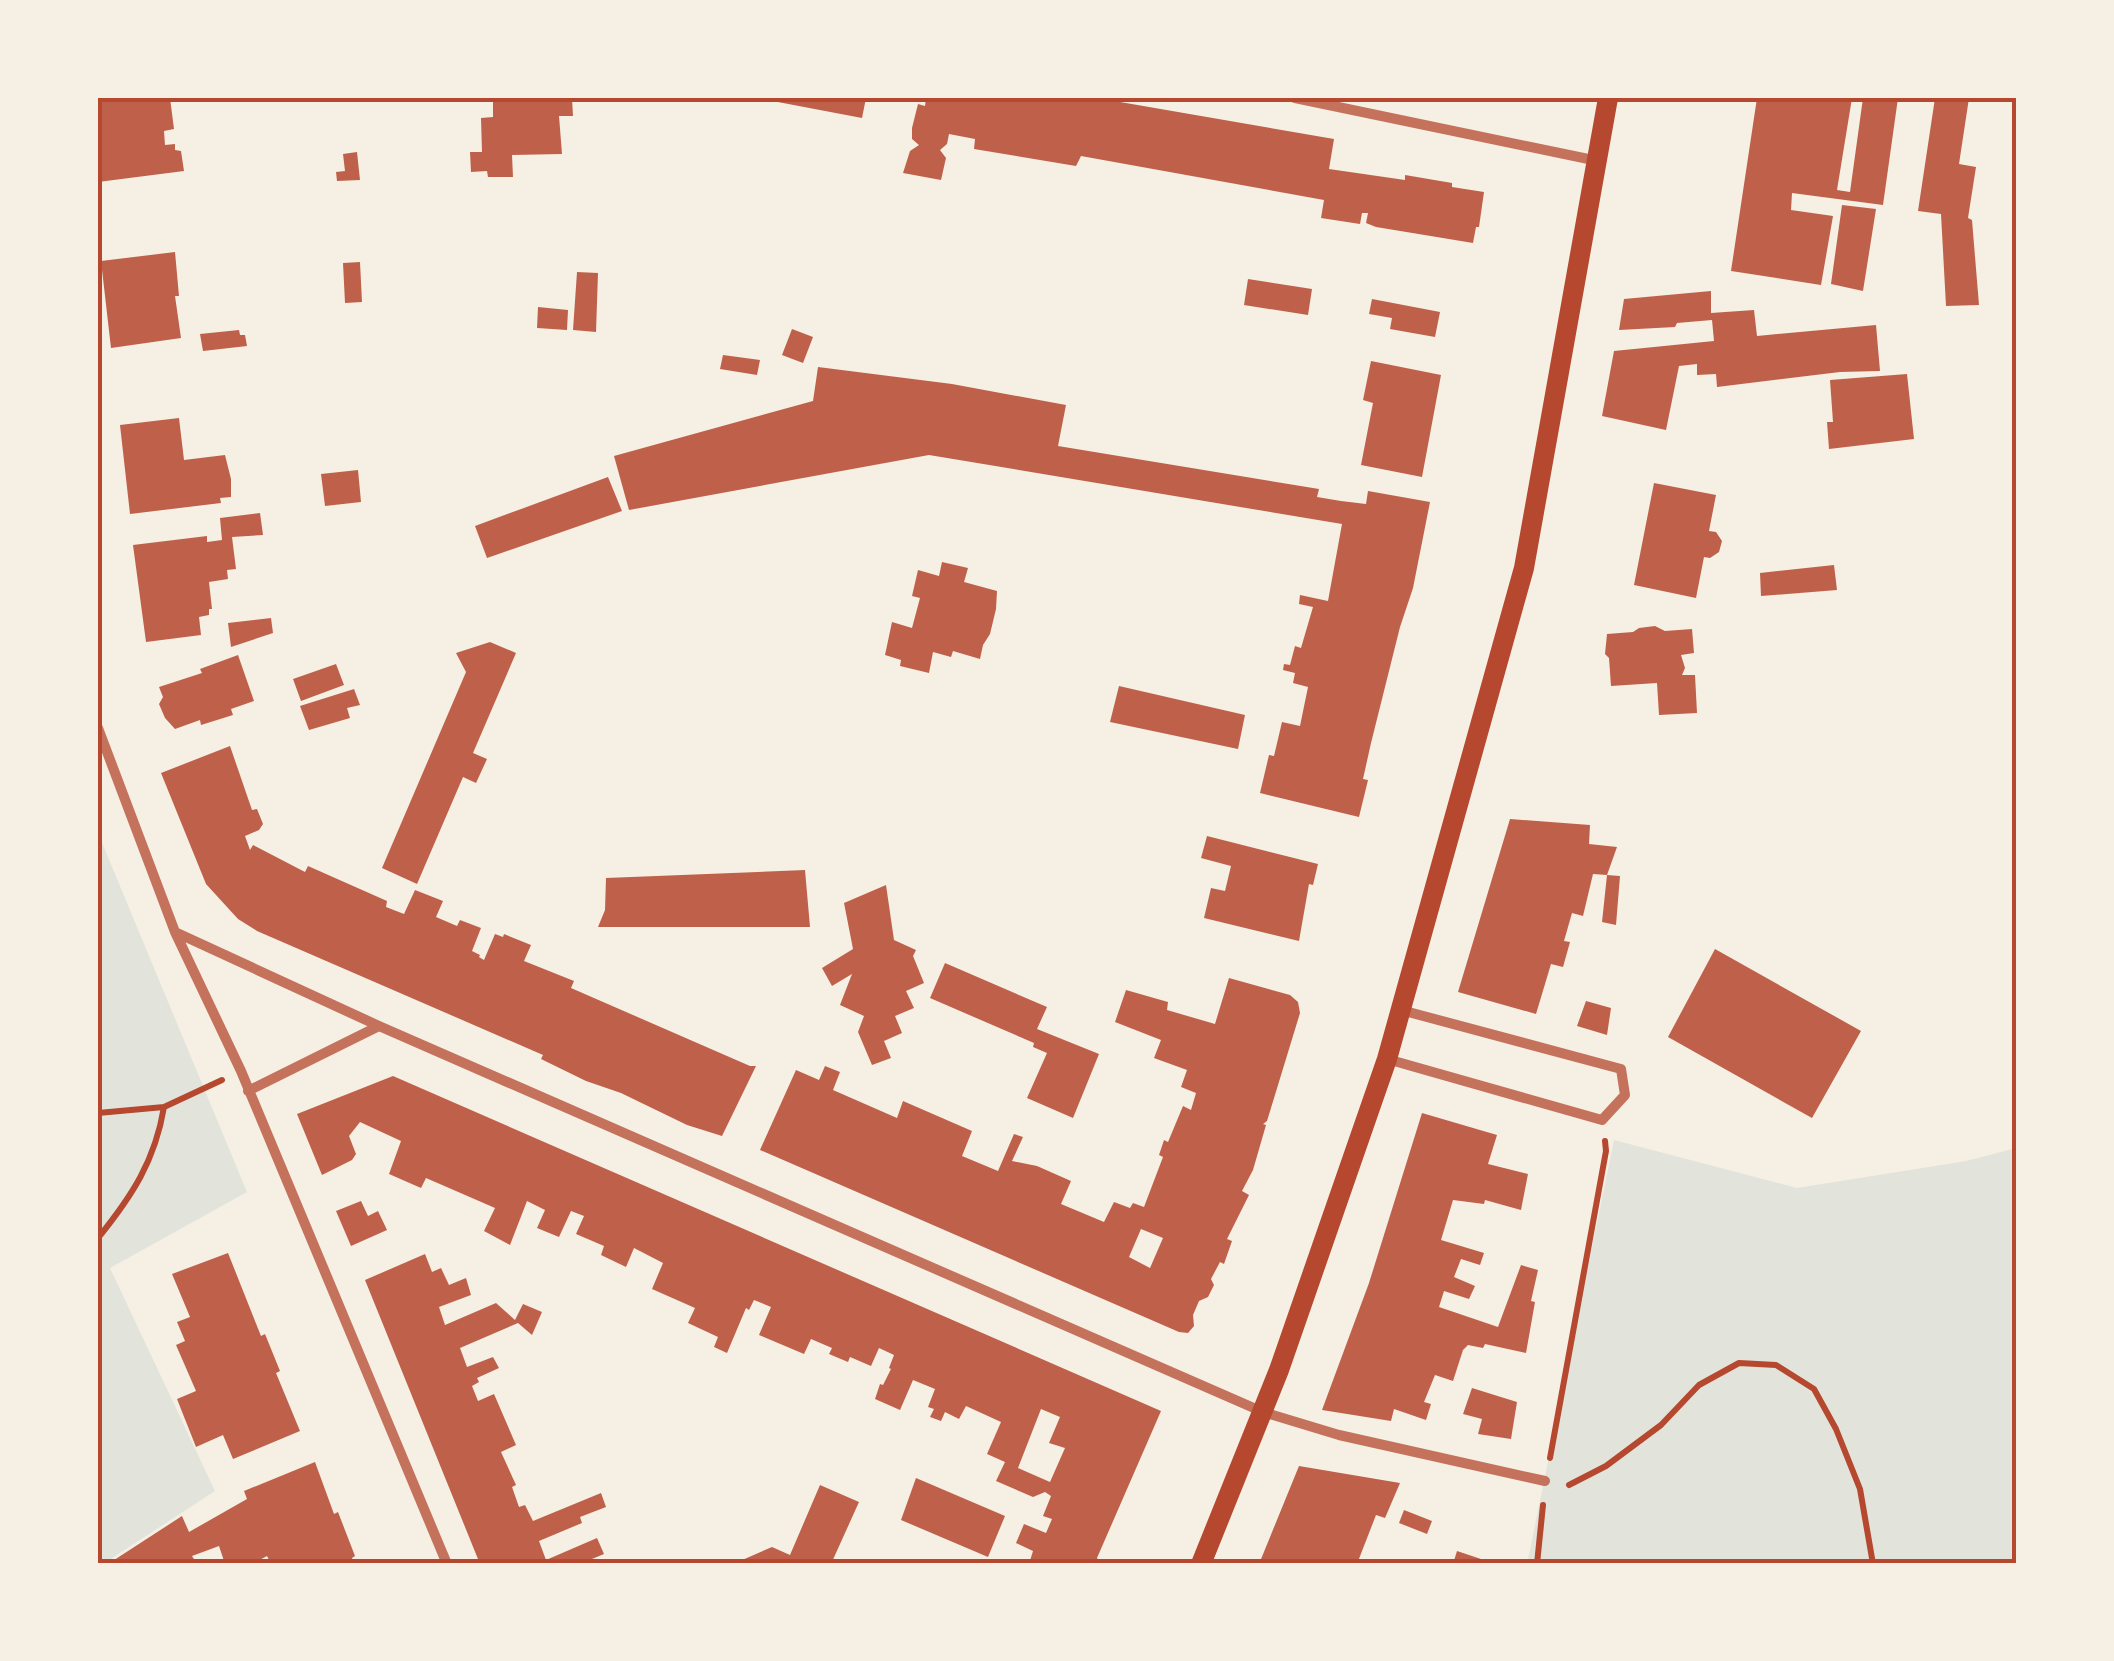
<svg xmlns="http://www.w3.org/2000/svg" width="2114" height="1661" viewBox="0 0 2114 1661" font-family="Signika,sans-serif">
<rect width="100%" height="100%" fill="#f6efe4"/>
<!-- green -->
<path fill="#e2e4dc" d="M98,833l149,359 -137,76 105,223 -112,73 -5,-1z
M1614,1140l183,48 169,-27 50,-13v415l-489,1z"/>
<!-- building -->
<path fill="#bf614a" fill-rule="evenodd" d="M98,98h72l4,31 -10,2 1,14 10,-1v6l6,1 3,20 -86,11z
M493,98h79l1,18h-14l3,38 -50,1 1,22h-25l-1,-6 -16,1 -1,-20h12l-1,-34 12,-1z
M757,98h109l-4,20z
M926,98h171l237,41 -5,30 76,11v-5l47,8v4l32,5 -5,35h-3l-3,16 -97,-16 -10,-4 2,-10h-6l-2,11 -39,-6 3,-18 -243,-44 -5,10 -102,-17 1,-10 -26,-5 -2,10 -7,6 6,8 -5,22 -38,-7 7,-22 9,-6 -7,-6v-11l6,-24 7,2z
M1757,98h95l-15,92 13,2 13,-94h35l-15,107 -91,-12 -1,17 42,6 -12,69 -90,-14z
M1935,98h34l-10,66 17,3 -8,51 4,2 7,85 -33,1 -5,-92 -23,-3z
M357,152l3,28 -23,1 -1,-9 9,-1 -2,-17z
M1842,205l34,4 -13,82 -32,-7z
M175,252l4,44h-4l6,42 -70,10 -10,-87z
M360,262l2,40 -17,1 -2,-40z
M577,272l21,1 -2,59 -23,-2z
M1248,279l64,10 -4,26 -64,-10z
M1711,291v22l43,-3 3,26 119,-11 4,46 -40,1 -123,15 -1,-13 -19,1v-11l-18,2 -13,64 -64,-14 12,-65 100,-10 -2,-21 -35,3 -2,4 -56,3 5,-31z
M1372,299l68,13 -5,25 -45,-8 2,-11 -23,-4z
M538,307l30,3 -1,20 -30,-2z
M792,329l21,8 -10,26 -21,-8z
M239,330l1,5h5l2,11 -44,5 -3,-17z
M723,355l37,5 -3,15 -37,-6z
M1371,361l70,14 -19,102 -61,-12 12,-62 -10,-3z
M818,367l134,17 114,21 -8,41 261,43 -2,8 24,4 25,3 2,-13 62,11 -17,86 -13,39 -29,116 -8,36 5,1 -9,37 -99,-24 9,-38 5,1 8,-34 18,4 8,-39 -15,-4 2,-10 -12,-3 1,-6 6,1 5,-19 6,2 12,-41 -14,-3 1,-9 28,6 14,-77 -413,-69 -300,55 -15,-54 199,-55z
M1907,374l7,65 -85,10 -2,-27h6l-3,-42z
M179,418l5,42 41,-5 6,24v18l-11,1 1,5 -91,11 -10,-89z
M358,470l3,32 -36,4 -4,-32z
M608,477l14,34 -135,47 -12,-32z
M1654,483l62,12 -7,36 7,1 6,9 -3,11 -9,6 -6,-1 -8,41 -62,-13z
M260,513l3,22 -31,2 4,32 -9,1 1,9 -19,3 3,27h-3v6l-10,2 2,18 -55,7 -13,-97 74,-9v6l15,-2 -2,-22z
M942,562l26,6 -4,14 33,9 -1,18 -6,25 -7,11 -3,14 -27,-8 -2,6 -18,-5 -4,21 -29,-7 1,-6 -16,-5 7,-33 20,6 8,-30 -8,-2 6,-26 21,6z
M1834,565l3,25 -76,6 -1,-23z
M271,618l2,15 -42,14 -3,-24z
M1655,626l10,5 27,-2 2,24 -13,2 4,13 -3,7h13l2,38 -38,2 -2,-32 -46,3 -2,-28 -4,-4 2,-20 26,-2 6,-4z
M490,642l26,11 -43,100 14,6 -11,24 -13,-6 -46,107 -35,-16 84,-196 -10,-19z
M238,655l16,46 -23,8 2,6 -32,10 -1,-5 -25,9 -10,-11 -6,-14 4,-7 -4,-10 43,-14 -2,-4z
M336,664l8,21 -43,16 -8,-22z
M1119,686l126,29 -7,34 -128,-27z
M354,689l6,16 -13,3 3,10 -41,12 -9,-24z
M230,746l22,64 5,-1 6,15 -4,6 -14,6 5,14 3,-5 52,27 3,-6 79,35 -1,6 18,7 11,-24 28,11 -7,16 21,9 3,-6 21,8 -9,23 8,4 -1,2 5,3 11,-26 8,3 1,-3 27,11 -7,16 50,20 -3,7 179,78h6l-34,70 -35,-11 -66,-32 -35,-12 -45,-22 2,-4 -286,-124 -19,-12 -32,-35 -45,-111z
M1510,819l80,6 -1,19 28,3 -10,28 -14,-1 -10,42 -11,-3 -8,28 6,1 -7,25 -12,-3 -15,50 -78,-22z
M1207,836l111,28 -5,21 -4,-1 -10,57 -95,-23 7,-30 14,3 6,-25 -30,-8z
M805,870l5,57h-212l7,-17 1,-32z
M1607,875l13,1 -4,49 -14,-3z
M886,885l8,55 22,10 -3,6 11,27 -18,8 8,17 -19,8 7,17 -18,8 7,17 -19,7 -14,-33 6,-16 -24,-11 12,-31 -20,12 -10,-18 31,-19 -9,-46z
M1715,949l146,82 -49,87 -144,-81z
M945,963l102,44 -10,22 62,25 -26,64 -46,-20 20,-45 -14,-6 1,-4 -104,-45z
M1229,978l61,17 8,7 2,11 -33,108 -4,3 3,1 -13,45 -11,21 7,4 -22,44 5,2 -8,23 -4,-2 -9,17 3,6 -6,12 -9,4 -6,14 1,11 -6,7 -9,-1 -419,-182 36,-80 23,10 6,-14 15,6 -7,18 64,28 6,-17 69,30 -10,25 36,15 16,-37 9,3 -11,24 25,5 34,15 -10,23 43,18 10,-20 16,6 3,-5 11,4 19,-50 -4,-2 5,-15 4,2 15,-36 8,4 5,-17 -15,-6 6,-17 -33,-12 7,-18 -46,-18 11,-32 42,12 -1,8 48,14zM1141,1229l22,9 -13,30 -21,-11z
M1586,1001l25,7 -4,27 -30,-9z
M393,1076l768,335 -64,147 4,6h-72l4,-13 -17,-8 8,-19 22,9 6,-14 -9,-3 8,-20 -6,-4 -12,5 -37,-16 9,-19 -18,-8 14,-32 -35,-16 -7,13 -14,-7 -4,9 -11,-4 4,-8 -6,-2 7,-18 -22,-9 -13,30 -25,-11 5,-15 3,1 8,-16 -2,-1 5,-13 -15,-7 -8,18 -21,-9 -2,5 -19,-8 3,-6 -21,-9 -7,15 -45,-19 12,-28 -17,-7 -5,10 -3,-2 -19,45 -13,-6 4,-10 -30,-14 7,-15 -43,-19 11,-26 -29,-15 -8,19 -25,-12 3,-9 -28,-12 8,-18 -13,-5 -12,26 -22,-9 8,-18 -18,-9 -17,44 -26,-14 11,-23 -69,-30 -5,10 -32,-14 12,-33 -41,-19 -11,14 7,18 -4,6 -30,15 -25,-61zM1041,1409l19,8 -11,26 16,5 -15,34 -32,-14z
M1422,1113l75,22 -9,29 40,10 -7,36 -36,-10 -1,4 -31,-4 -12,40 43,13 -4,12 -19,-6 -7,18 21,9 -6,13 -25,-8 -5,16 59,20 23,-62 17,5 -7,31 4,1 -9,51 -41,-9 -2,4 -15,-3 -5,5 -10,31 -18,-6 -11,27 7,2 -5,16 -32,-11 -3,12 -69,-11 47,-127z
M361,1201l7,15 10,-5 9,19 -36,16 -15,-35z
M228,1253l33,83 4,-2 15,37 -4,2 24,58 -67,28 -10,-24 -27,12 -19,-48 19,-8 -20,-46 9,-4 -8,-19 13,-5 -18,-43z
M425,1254l7,18 9,-4 8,17 17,-7 5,17 -32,12 6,18 51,-22 19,17 8,-16 19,8 -10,23 -14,-12 -58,25 7,19 26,-10 6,11 -22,10 2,4 -7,4 6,15 16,-7 22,51 -15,7 15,33 -4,2 7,20 6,-2 8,16 68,-28 5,14 -26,10 2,6 -43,18 7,19 51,-22 7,16 -24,10h-100l-115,-284z
M1472,1388l45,14 -6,37 -33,-5 4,-15 -19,-5z
M315,1462l19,52 4,-2 17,44 -3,2 2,6h-83l-4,-8 -15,8h-27l-6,-18 -27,10 5,8h-89l74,-48 7,16 58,-33 -3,-8z
M1299,1466l101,17 -15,35 -9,-3 -19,49h-98z
M916,1478l89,38 -17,41 -87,-37z
M820,1485l39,17 -28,62h-98l39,-17 18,8z
M1404,1510l28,11 -5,13 -28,-11z
M1457,1551l36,12v1h-40z"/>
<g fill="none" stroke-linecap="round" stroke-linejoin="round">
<!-- path -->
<path stroke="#b5482f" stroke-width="6" d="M98,1113l66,-6
M98,1238c34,-42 57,-77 66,-131l58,-27
M1550,1458l56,-307 -1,-10
M1569,1485l37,-19 55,-41 38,-40 40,-22 37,2 38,24 22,40 24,60 13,75
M1537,1564l6,-59"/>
<!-- minor -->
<path stroke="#c5725c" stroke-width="10" d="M1295,98l303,63
M98,728l77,204 66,139 206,493
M175,932l204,94 884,386 76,23 206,46
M1387,1059l215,61 23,-25 -4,-26 -220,-59
M248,1091l131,-65"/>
<!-- secondary -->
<path stroke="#b5482f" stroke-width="20" d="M1201,1564l78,-194 108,-311 137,-491 84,-470"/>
</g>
<!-- border -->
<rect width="2114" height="1661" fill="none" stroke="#f6efe4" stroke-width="200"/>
<rect x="100" y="100" width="1914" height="1461" fill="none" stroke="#b5482f" stroke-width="4"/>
</svg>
